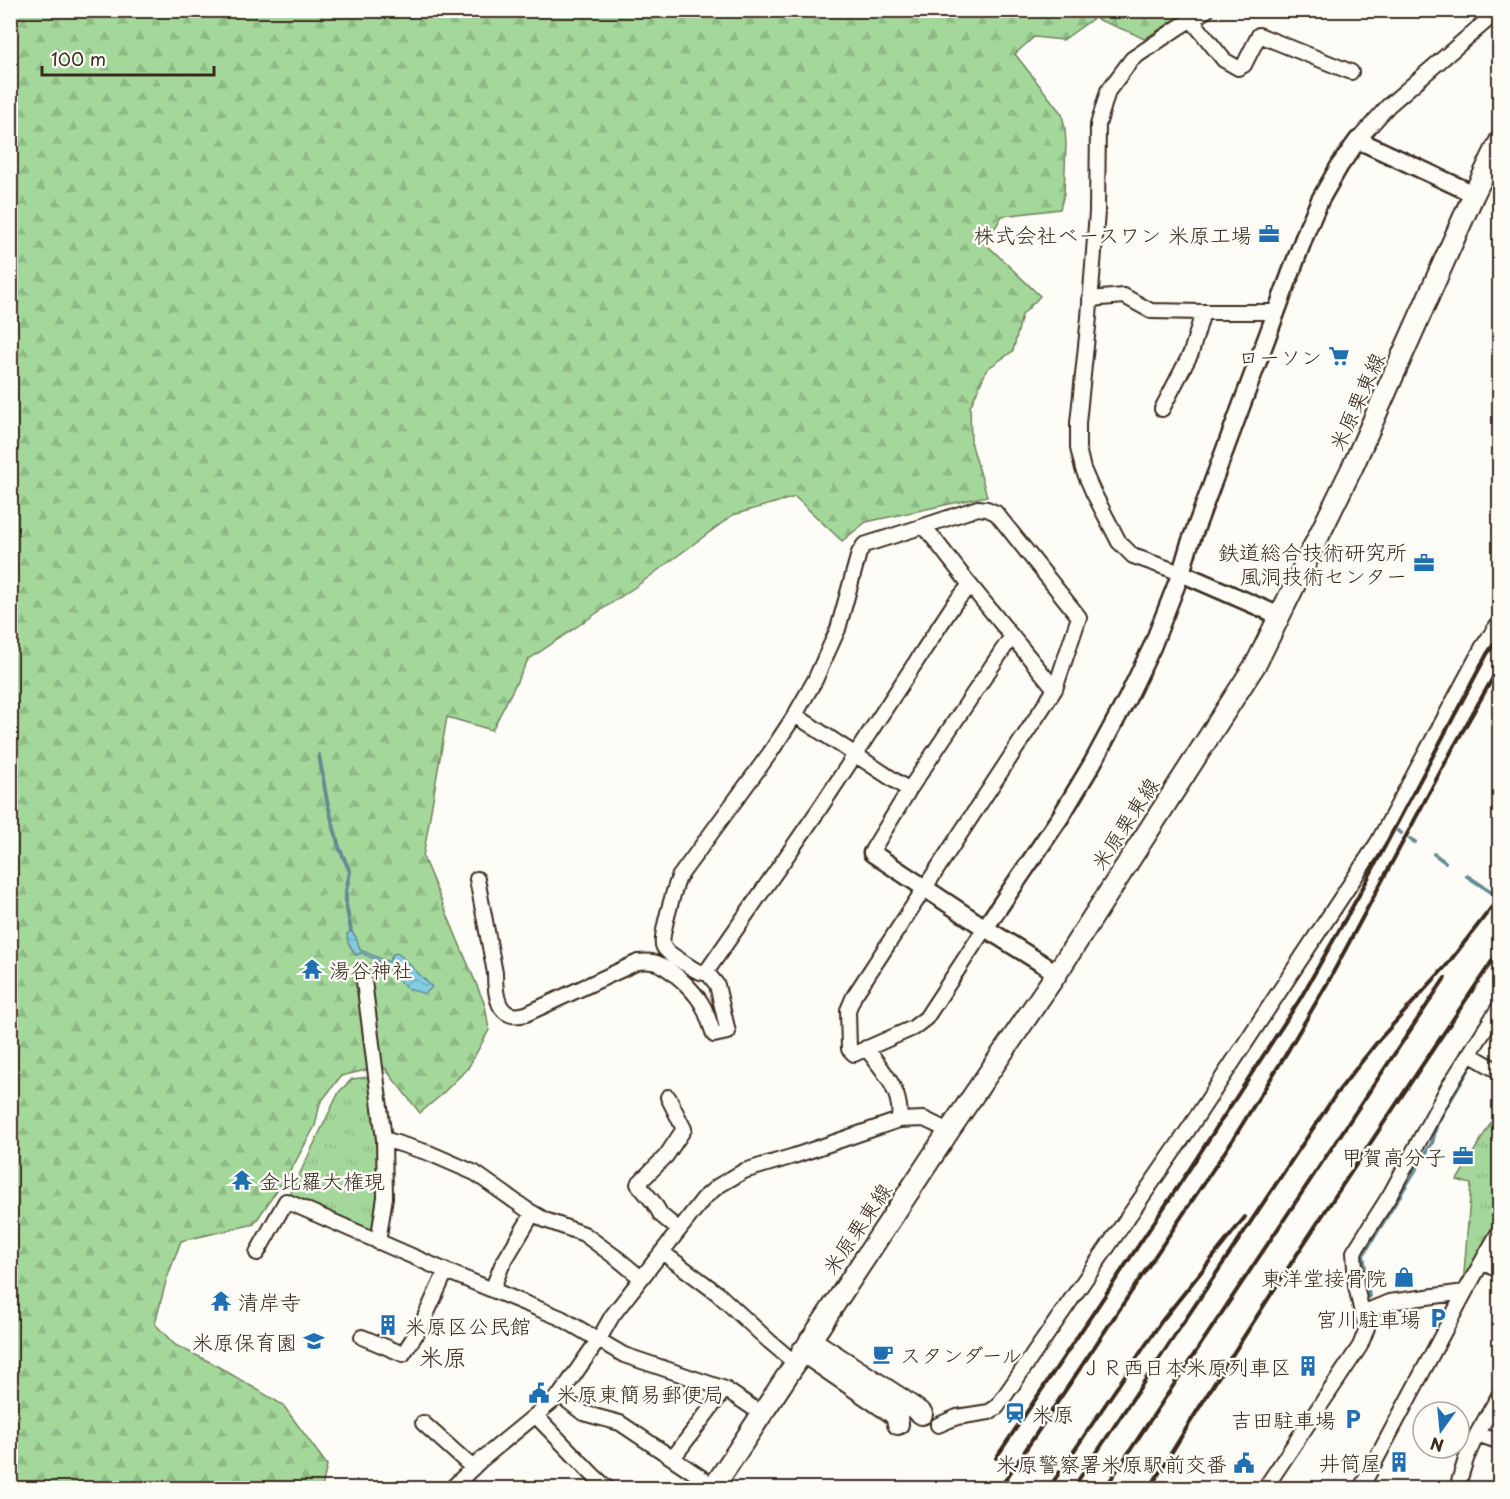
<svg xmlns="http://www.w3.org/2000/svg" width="1510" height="1499" viewBox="0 0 1510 1499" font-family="'Playpen Sans','Klee One',sans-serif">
<defs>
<pattern id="forest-firs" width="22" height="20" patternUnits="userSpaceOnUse" patternTransform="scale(1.5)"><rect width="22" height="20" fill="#a4d89b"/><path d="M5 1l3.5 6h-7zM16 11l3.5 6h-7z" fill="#8eba85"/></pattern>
<pattern id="park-tufts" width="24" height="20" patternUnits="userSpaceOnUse" patternTransform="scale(1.5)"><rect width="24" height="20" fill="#a4d89b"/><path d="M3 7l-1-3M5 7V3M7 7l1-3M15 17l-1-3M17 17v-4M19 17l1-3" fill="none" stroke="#8eba85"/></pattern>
<pattern id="water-waves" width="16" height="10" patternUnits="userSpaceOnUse" patternTransform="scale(1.5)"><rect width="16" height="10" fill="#81cce1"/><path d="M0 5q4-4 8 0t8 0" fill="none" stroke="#70afc1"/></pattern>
</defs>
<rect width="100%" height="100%" fill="#fdfcf7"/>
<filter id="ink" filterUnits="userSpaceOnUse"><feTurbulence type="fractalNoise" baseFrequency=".0167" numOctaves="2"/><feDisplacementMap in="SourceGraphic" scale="12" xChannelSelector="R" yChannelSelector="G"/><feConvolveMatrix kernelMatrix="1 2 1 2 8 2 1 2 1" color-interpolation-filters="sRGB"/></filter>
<g filter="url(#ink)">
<!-- forest -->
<path fill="url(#forest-firs)" stroke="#70815c" stroke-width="1.5" d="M10,11h1180l-46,28 -12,-6 -38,-15 -31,22 -29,-3 -19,17 47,60 3,15 1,15 -2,50 -4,15 -58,7 -16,28 54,52 -18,19 -9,36 -26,18 -17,38 1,35 16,54 -121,26 -24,19 -47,-44 -62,18 -95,70 -110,75 -36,70 -45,-13 -24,140 62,148 4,25 -21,38 -29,29 -19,16 -37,-47 -42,10 -21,27 -5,23 -23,42 -38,56 -73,17 -15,40 -11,43 20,21 37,18 71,42 44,60 -5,23h-311z"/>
<!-- park -->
<path fill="url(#park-tufts)" stroke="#70815c" stroke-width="1.5" d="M368,1077l11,57 2,69 -5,25 -5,3 -82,-35 50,-104 13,-13z
M1499,1109v109l-36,68 8,-102 -14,-4z"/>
<!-- water -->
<path fill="url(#water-waves)" stroke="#658b93" stroke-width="1.5" d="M351,931l5,6 4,13 29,12 4,-8 5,-1 34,34 -7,7 -16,-5 -15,-12 -3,-10 -29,-14 -6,2 -8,-12 -1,-9z"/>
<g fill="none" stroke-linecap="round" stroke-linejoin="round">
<!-- stream -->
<path stroke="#658b93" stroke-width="4" d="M319,755l8,46 12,46 11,25 -4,19v13l5,27
M1398,831l3,2
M1410,839l5,3
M1434,854l11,8
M1467,876l26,17
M1369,1297l-6,-42 69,-112 5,-20 33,-56"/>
<!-- minor casing -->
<g stroke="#3b2a1e" stroke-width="18">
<path id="minor" d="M1191,19l33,41 14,8 6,-3 15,-30 92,37
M1358,140l30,-34 111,-96
M1090,299l34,-3 27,15 52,1h74
M1162,409l29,-56 12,-41
M924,526l-60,19 -5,8 -21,76 -23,51 -20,35 -25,38 -91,124c-4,10 -19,59 -16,68 2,7 14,13 21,18 7,4 12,9 20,10l5,-5 111,-160 134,-204 16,-19
M1181,573l-48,-17 -14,-14 -26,-50 -10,-23 -5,-21v-25l11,-106 8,-105 1,-87 10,-34 24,-32 47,-32 28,-17
M795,715l114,75
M872,853l1,-4 36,-59 103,-154
M477,879l18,94c0,21 2,49 31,41l112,-52c8,-1 16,-1 23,3 15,8 36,28 43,43 4,9 7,18 10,27l14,-3 -11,-47 -11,-14
M985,928l-59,90 -13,10 -59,26 -5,-5 -1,-39 6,-14 201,-307 24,-72 -83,-104 -9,-4 -9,-1 -54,18 46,59 85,104
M364,981l20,158
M866,1048c13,17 30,36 33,58 1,4 0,10 0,14
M1469,1054l31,18
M668,1097l16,32 -18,27 -28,28 16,19 7,12 18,15
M378,1242l7,-45 -1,-58 45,14 46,20 51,36 19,11 39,14 34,25 23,19
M662,1252l55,41 52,48 26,22
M257,1253l29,-52 160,70 115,47 63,37 101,34 37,25
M1482,1262l18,9
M492,1290l10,-25 31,-52
M1362,1313l27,-11 76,-10 35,-62
M362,1337l41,17 17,-26 26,-57
M560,1395l23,18 37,10 94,63
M536,1416l56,58 15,14
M423,1423l50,45
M938,1425l19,-8 32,-5 8,-5 185,-268 196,-297 104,-194 18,-27
M1477,1434l23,-40
M673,1458l52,-69
M452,1488l29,-28 79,-65 39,-56 13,-23 92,-118 14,-12 26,-15 50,-15 105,-36 25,-1 25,12
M1265,1488l95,-142 7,-18 -5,-15 -6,-27 -2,-34 36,-57 59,-109 51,-80
M1361,1488l104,-196
M1457,1488l9,-29 11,-25 23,8"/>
</g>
<!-- tertiary casing -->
<g stroke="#3b2a1e" stroke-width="21">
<path id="tertiary" d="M1181,573l99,43
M872,853l113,75 72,45
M985,928l76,-112 31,-52 35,-65 25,-52 29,-74 8,-27 119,-319 12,-27 20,-35 18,-25 116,54"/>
</g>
<!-- secondary casing -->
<g stroke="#3b2a1e" stroke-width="24">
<path id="secondary" d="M810,1340l91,59 21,15
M802,1351l91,62 4,5 1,6
M713,1488l236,-357 108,-158 200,-311 96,-196 121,-272 26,-53"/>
</g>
<!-- minor -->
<use href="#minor" stroke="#fdfcf7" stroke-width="14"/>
<!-- tertiary -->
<use href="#tertiary" stroke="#fdfcf7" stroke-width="16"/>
<!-- secondary -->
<use href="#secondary" stroke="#fdfcf7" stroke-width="20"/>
<!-- rail -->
<path stroke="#3b2a1e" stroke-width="4" d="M996,1458l189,-282 115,-177 59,-104 128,-241 13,-19
M1000,1488l230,-344 56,-90 42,-72 124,-232 48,-85
M1049,1488l112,-166 84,-105
M1073,1488l263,-394 42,-53 68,-75 49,-63
M1105,1488l340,-510
M1150,1488c110,-183 231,-361 350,-539"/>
</g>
</g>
<!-- icons -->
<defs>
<g id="office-bare" transform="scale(1.62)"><path d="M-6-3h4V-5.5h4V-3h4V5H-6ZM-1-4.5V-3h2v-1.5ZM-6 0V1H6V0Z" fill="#1f6fb2" stroke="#fdfcf7" stroke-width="2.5" paint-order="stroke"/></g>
<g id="supermarket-bare" transform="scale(1.62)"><path d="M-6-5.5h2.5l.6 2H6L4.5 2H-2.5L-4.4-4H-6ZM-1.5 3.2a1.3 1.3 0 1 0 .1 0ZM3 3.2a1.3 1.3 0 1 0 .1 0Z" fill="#1f6fb2" stroke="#fdfcf7" stroke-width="2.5" paint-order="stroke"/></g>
<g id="temple-bare" transform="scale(1.62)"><path d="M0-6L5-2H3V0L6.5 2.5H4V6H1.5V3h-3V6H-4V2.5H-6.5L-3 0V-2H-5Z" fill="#1f6fb2" stroke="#fdfcf7" stroke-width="2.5" paint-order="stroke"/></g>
<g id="shop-bare" transform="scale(1.62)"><path d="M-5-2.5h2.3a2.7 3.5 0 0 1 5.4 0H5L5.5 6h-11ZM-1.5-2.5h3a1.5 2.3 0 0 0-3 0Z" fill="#1f6fb2" stroke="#fdfcf7" stroke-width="2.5" paint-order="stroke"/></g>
<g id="parking-bare" transform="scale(1.62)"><path d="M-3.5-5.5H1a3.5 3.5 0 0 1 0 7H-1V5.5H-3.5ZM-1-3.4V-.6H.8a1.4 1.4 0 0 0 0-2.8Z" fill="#1f6fb2" stroke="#fdfcf7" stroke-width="2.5" paint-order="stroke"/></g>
<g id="building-bare" transform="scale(1.62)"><path d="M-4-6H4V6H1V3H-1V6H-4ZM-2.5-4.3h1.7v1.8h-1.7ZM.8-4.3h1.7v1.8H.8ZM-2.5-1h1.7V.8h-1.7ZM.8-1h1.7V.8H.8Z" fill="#1f6fb2" stroke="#fdfcf7" stroke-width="2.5" paint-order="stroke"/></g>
<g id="school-bare" transform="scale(1.62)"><path d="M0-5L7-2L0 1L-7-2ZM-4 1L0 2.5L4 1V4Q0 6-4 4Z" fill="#1f6fb2" stroke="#fdfcf7" stroke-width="2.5" paint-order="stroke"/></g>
<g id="cafe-bare" transform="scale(1.62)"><path d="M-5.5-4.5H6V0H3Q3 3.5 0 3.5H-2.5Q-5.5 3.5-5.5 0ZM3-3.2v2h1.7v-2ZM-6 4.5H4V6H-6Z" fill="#1f6fb2" stroke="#fdfcf7" stroke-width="2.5" paint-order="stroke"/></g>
<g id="civic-bare" transform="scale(1.62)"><path d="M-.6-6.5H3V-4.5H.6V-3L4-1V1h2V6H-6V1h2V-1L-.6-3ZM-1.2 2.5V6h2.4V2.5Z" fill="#1f6fb2" stroke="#fdfcf7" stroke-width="2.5" paint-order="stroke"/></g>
<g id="station-bare" transform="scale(1.62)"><path d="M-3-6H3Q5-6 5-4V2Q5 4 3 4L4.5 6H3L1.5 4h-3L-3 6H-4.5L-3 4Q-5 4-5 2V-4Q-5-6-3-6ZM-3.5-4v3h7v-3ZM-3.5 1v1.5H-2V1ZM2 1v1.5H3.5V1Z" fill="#1f6fb2" stroke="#fdfcf7" stroke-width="2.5" paint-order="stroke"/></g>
</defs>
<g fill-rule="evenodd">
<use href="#office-bare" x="1269" y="234"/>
<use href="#supermarket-bare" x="1339" y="356"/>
<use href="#office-bare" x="1424" y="563"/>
<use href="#temple-bare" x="312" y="969"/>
<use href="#office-bare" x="1463" y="1156"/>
<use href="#temple-bare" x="242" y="1180"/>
<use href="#shop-bare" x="1404" y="1277"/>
<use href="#temple-bare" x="221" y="1301"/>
<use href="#parking-bare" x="1438" y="1318"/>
<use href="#building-bare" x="388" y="1325"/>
<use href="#school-bare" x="314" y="1341"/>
<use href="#cafe-bare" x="883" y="1354"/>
<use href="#building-bare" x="1308" y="1366"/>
<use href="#civic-bare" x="539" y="1393"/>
<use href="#station-bare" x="1015" y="1413"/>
<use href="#parking-bare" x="1353" y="1419"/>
<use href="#building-bare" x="1399" y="1462"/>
<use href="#civic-bare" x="1244" y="1463"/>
</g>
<g text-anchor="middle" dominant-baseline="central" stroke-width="5" stroke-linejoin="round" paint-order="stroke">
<!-- poi labels -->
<g font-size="21" fill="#3b2a1e" stroke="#fdfcf7" text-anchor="end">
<text x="1252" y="234">株式会社ベースワン 米原工場</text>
<text x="1322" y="356">ローソン</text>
<text x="1407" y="551">鉄道総合技術研究所<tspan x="1407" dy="24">風洞技術センター</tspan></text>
<text x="329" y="969" text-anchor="start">湯谷神社</text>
<text x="1446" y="1156">甲賀高分子</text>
<text x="259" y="1180" text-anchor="start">金比羅大権現</text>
<text x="1387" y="1277">東洋堂接骨院</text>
<text x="238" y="1301" text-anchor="start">清岸寺</text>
<text x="1421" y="1318">宮川駐車場</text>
<text x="405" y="1325" text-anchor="start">米原区公民館</text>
<text x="297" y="1341">米原保育園</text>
<text x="900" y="1354" text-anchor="start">スタンダール</text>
<text x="1291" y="1366">ＪＲ西日本米原列車区</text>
<text x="556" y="1393" text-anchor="start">米原東簡易郵便局</text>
<text x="1032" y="1413" text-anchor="start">米原</text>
<text x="1336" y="1419">吉田駐車場</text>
<text x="1382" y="1462">井筒屋</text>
<text x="1227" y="1463">米原警察署米原駅前交番</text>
</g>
<!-- street labels -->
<g font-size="21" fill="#3b2a1e" stroke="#fdfcf7">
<text transform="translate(1356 401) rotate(-66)">米原栗東線</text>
<text transform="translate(1124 823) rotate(-57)">米原栗東線</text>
<text transform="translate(856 1228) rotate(-56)">米原栗東線</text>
</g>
<!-- quarter labels -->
<g font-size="24" fill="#3b2a1e" stroke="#fdfcf7">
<text x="443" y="1356">米原</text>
</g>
</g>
<!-- margin -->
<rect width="1510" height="1499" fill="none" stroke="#fdfcf7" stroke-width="36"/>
<rect x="18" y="18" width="1474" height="1463" fill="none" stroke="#3b2a1e" stroke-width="2" filter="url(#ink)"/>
<!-- north arrow -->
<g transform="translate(1441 1430) rotate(195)"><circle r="28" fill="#fdfcf7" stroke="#afa8a0" stroke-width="1.5"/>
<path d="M0-4.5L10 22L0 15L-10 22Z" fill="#1f6fb2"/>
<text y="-9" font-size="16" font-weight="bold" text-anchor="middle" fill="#3b2a1e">N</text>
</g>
<!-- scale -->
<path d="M42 66v9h172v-9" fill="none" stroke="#3b2a1e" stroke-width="3"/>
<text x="51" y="66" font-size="18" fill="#3b2a1e" stroke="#fdfcf7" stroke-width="4.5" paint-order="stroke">100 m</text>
</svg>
